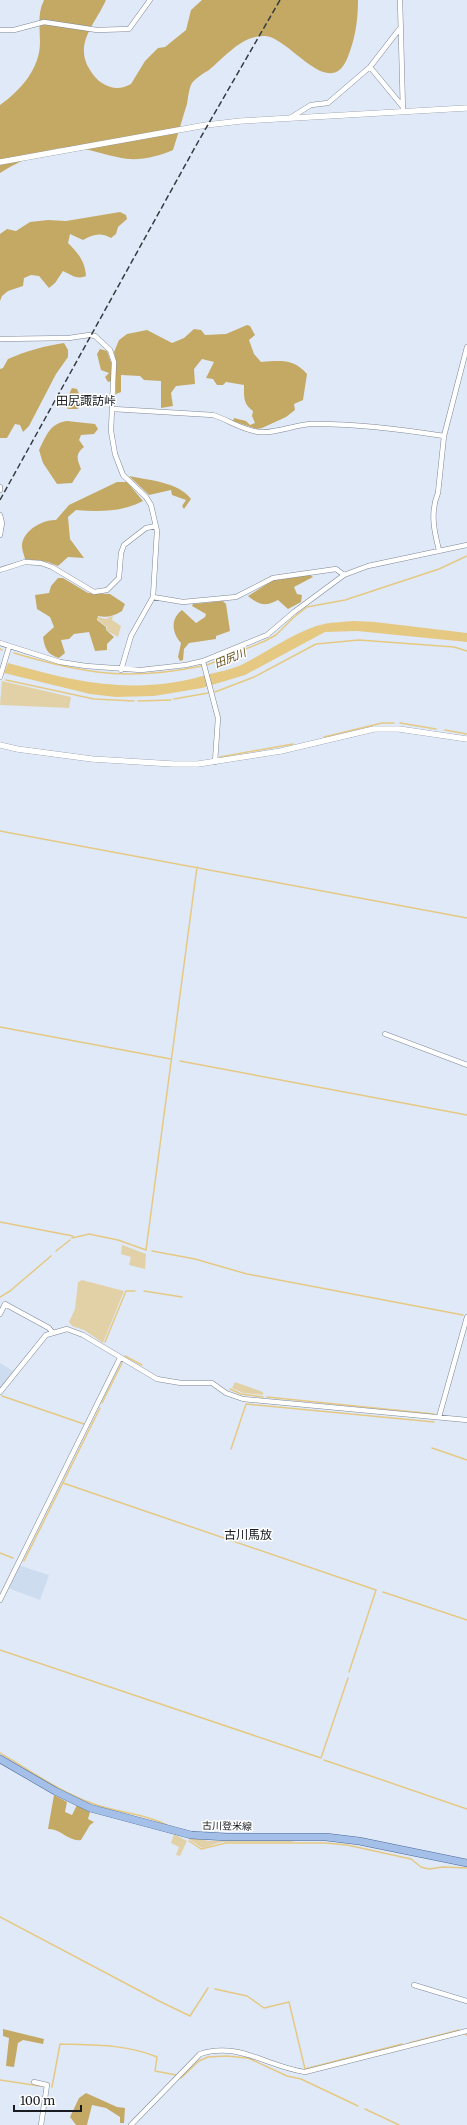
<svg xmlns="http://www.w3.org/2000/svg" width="467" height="2125" viewBox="0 0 467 2125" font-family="Merriweather,'Noto Sans JP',serif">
<rect width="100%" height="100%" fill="#e0e9f8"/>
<!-- built -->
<path fill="#cedcf0" d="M0,1363l13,8 -13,17z
M18,1565l31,10 -9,25 -32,-12z"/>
<!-- green -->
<path fill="#e2d1a7" d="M112,616l1,1 -1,3 9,6 -3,11 -12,-7 1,-3 -9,-7v-3l8,2z
M2,681l69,16 -2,11 -69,-3z
M122,1245l24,9 -1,15 -16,-4 2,-8 -10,-3z
M82,1280l42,11 -21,52 -19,-13 -12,-4 -3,-4 6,-13 3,-27z
M235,1382l28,10v3l-20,-2 -11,-5z
M174,1834l13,7 -7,15 -4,-1 3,-8 -8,-4z
M184,1836l25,5 85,-1 -1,2h-71l-20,6z"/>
<!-- forest -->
<path fill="#c4a964" d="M44,0h62c-10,23 -33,44 -16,70 3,5 7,10 12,13 10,6 18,7 29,1l14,-23 13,-13 7,-1 21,-17 5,-20 11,-10h156c0,21 -3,40 -11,59 -18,42 -58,-22 -82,-23 -23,-1 -40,21 -56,34 -5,3 -13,8 -17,13 -3,5 -4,15 -5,21 -5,15 -9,31 -14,46 -14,6 -29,10 -45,9 -18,-2 -35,-10 -54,-11 -26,-2 -52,12 -74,25v-68c20,-14 40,-36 40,-63 0,-14 -3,-28 4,-42z
M120,212l6,3 1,4 -9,8 -2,7 -5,4c-10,-6 -18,-4 -28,2l-13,-6 -2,9c10,10 17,18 18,33 -10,4 -14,-1 -23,-5l-8,12 -6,5 -10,-12 -8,-1 -7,3 -1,8 -15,5 -6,5 -2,5v-67l7,-5 9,2 14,-9 18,-2 18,1z
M247,325l3,1 5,9 -6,5 5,14 7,8c19,-1 32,-4 46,12l-4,26 -9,4 1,6 -9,7 -24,11 -5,1 -24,-8 1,-3 12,3 4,4 5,-2 -3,-7 1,-5c-10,-7 -9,-14 -9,-26l-18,-3 -3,3h-6l-4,-6 -7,-1 8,-16 -12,-3 -8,10 1,15 -19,2 -5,7 2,13 -12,2v-27l-17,-1 -4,-4 -19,-1v17l-5,2v-31l-2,-11 5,-12 8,-6 20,-4 25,13 12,-5 10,-9 7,1 4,5 21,-1z
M64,343l4,7v7l-12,17 -27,52 -6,6 -3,-7 -5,-1 -8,14h-7v-69l3,-1 5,-9c18,-8 36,-13 56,-16z
M100,349l7,2 5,14v16l-4,1 -3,-5 4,-4 -8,-3 -4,-16z
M72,388l5,1 4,10 -3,10h-10l-4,-5z
M67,421l28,3 3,5 -4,5 -13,1 -2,5 5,7c-9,7 -7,12 -3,22l-9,14 -15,1 -14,-21 -4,-13c7,-14 11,-27 28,-29z
M129,476c19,4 50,6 62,23l-7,10 -2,-3 4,-6 -14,-5 -1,-5 -22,5z
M117,482h10l16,19c-20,11 -45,11 -67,9l-8,7 2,22 14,19 -16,-1 -10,9 -10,-4 -23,-3c-1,-4 -3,-9 -3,-13 0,-15 21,-27 34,-26l13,-15z
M310,575l3,2 -19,10 3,7 5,1 -1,7 -13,7 -10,-9c-13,7 -19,5 -30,-4l27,-17z
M58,578h5l25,15 22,1 15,10 -3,7c-8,5 -15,7 -24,5l-1,4 9,7v3l8,7 -7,7v6l-12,1 -6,-19 -15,2 -5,5 -8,1 4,13 -6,5c-12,-4 -14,-9 -16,-21l11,-10 -4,-10 -13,-8 -2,-14 14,-2 2,-7z
M223,601l3,3 4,27 -14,5v3l-27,4 -5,6 -1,11 -3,1 -2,-4 3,-14c-9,-10 -11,-24 1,-33l14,13 9,-6 1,-3 -14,-8 1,-2z
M54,1795l13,7 -2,10 7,3 5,-10 13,7 -2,7 6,3 -4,3 -9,15c-12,2 -21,-12 -33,-11z
M3,2029l41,10 -1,5 -20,-4 -5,3 -4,24 -8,-1 3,-28 -6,-2z
M86,2093l31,14 8,1 -1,15h-4v-6l-14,-9 -14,-3 -5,20h-11l-6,-8 9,-19z"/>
<!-- water -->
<path fill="#e5c983" d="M354,621l21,1 92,11v9l-110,-11 -32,1 -80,43 -43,13 -48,8 -38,1 -26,-3 -86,-21 4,-10c71,20 129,33 202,11 10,-2 20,-5 29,-8 26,-12 57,-36 85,-42 9,-2 20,-2 30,-3z"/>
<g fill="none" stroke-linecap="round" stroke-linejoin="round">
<!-- stream -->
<path stroke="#e5c983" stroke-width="1.5" d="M0,649l2,1
M14,653c70,21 115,28 188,13
M207,665l58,-24 11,-6 17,-17 14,-11 38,-7 94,-31 28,-13
M6,680l88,19 40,2
M215,692l39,-15 62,-33 43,-4 95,7 13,4
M174,699l34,-6
M138,701l33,-1
M400,723l36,6
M445,730l22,4
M324,737l58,-14h12
M220,757l73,-13
M0,831l467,87
M0,1027l171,32
M180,1061l287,54
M0,1222l73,14
M72,1238l17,-4 29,6 28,10 51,-383
M56,1251l14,-11
M152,1251l43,8 52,15 216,41
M144,1291l38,6
M0,1297l10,-6 41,-35
M105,1342l21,-51h9
M125,1356l17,9
M230,1389l11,5 22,3
M2,1396l82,28
M267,1397l167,17
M102,1403l20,-40
M432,1448l35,12
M231,1449l15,-45 188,18
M63,1483l313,107 -27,82
M0,1553l13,5
M24,1561l76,-153
M383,1592l84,28
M0,1650l321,108 27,-80
M0,1753c31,18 60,39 94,51 24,9 50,9 73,21
M324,1760l143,49
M189,1841l12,8 25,-6h99l22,2 64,14 10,8 8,2 14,-2 24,1
M0,1917l159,84 31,15 18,-28
M215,1989l32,7 17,12 25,-6 16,67 97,-25
M465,2034l2,1
M409,2043l50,-13
M181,2078l18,-17 9,-4 18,-1 22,2 39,18 14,3 57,27
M0,2080l40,6
M52,2087l8,-43c34,1 66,0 97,13l-2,14 21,4
M365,2109l34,16"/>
<!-- minor casing -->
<g stroke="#7f8895" stroke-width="5.5">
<path id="minor" d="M400,0l3,111
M0,30h14l30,-8 53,8 32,-1 21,-29
M370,67l33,40
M290,118l21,-13 17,-2 42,-36 31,-40
M0,339l69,-1 20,-3 6,1 15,14 4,12 -3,69 4,23 8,21 23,22 5,8 6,26 -4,66 -22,39 -10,34
M113,409l100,6c16,5 29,15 46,17 16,2 35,-7 51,-8 45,-1 90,5 134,12
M0,487v3
M0,515l2,8 -2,12
M439,550c-5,-19 -9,-38 -1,-57l6,-57 23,-89
M0,570l25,-8 16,1 11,4 42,25 13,-2 12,-12 2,-25 3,-8 22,-17 10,-2
M153,597l30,5 53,-5 37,-19 63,-9 8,6
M0,643l60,19 26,4 55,4 45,-5 17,-4 64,-26 27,-23 50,-37 24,-9 99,-21
M203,661l15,57 -3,44
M0,677l9,-30
M385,1034l82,31
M0,1314l5,-10 44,24 3,4
M0,1392l46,-57 21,-6 16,6 74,44 24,4h31l14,10 17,6 224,21
M439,1417l28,-100
M0,1600l120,-242
M414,1985l53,16
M34,2082l13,3 -6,40
M131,2125l69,-71c38,-13 68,13 105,18l162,-41"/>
</g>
<!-- tertiary casing -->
<g stroke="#7f8895" stroke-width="6">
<path id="tertiary" d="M0,162l206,-37 35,-4 226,-13
M0,745l17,4 75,10 81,5h25l83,-13 93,-22h25l68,10"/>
</g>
<!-- primary casing -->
<g stroke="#4c6a98" stroke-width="8">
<path id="primary" d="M0,1759l55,32 35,17 101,27 36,2h99l33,4 108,22"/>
</g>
<!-- minor -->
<use href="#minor" stroke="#fff" stroke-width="4.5"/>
<!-- tertiary -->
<use href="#tertiary" stroke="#fff" stroke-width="5.5"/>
<!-- primary -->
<use href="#primary" stroke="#a4bfe8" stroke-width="7"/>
<!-- rail -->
<path stroke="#363b41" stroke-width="1.5" stroke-dasharray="6 3" stroke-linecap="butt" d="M0,500l198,-358 82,-142"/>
</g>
<g text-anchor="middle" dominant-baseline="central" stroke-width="3" stroke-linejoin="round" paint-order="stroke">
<!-- street labels -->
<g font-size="10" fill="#181c21" stroke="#fff">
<text transform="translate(227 1826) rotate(1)">古川登米線</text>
</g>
<!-- water labels -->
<g font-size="11" font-style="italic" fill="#624e19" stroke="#fff">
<text transform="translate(230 658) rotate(-22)">田尻川</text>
</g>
<!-- quarter labels -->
<g font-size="12" fill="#181c21" stroke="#fff">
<text x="86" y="400">田尻諏訪峠</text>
<text x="248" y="1534">古川馬放</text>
</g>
</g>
<!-- scale -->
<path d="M14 2105v6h67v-6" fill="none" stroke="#181c21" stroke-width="2"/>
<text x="20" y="2105" font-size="12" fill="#181c21" stroke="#ffffff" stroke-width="3" paint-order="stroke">100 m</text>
</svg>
